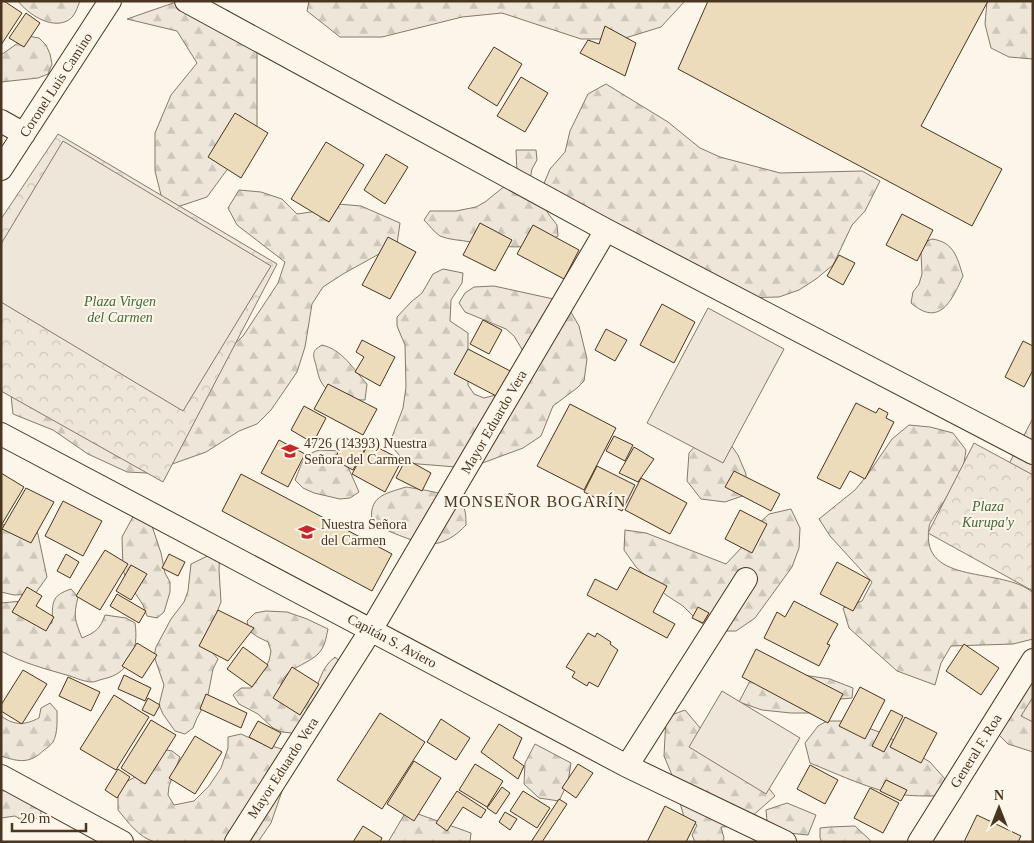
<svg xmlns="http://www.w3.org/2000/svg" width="1034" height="843" viewBox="0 0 1034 843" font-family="Georgia,serif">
<defs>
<pattern id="forest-firs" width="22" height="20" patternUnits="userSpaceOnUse" patternTransform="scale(1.25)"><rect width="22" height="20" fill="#ede6d9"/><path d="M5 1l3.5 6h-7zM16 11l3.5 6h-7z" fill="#cdc6ba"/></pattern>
<pattern id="park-crowns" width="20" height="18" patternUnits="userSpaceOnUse" patternTransform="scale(1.25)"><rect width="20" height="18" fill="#ede6d9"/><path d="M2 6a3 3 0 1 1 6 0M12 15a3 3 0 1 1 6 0" fill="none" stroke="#cdc6ba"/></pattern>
</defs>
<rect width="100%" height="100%" fill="#fbf6e9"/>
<!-- forest -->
<path fill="url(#forest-firs)" stroke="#887966" d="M18,1h62c-3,7 -5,16 -13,20 -17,8 -39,-7 -49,-20z
M179,1h17l33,10 28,32v86l-50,68 -42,14 -10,-40v-38l16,-38 26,-32 -20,-32 -50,-12z
M309,1h376l-24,26 -39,12h-41l-79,-26 -40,4 -80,20h-42l-33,-26z
M987,1h46v58l-24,-2 -18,-9 -6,-24z
M28,36l11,2 7,7 4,9 2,10 -4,10 -10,4 -37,4v-27z
M606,84l62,38 32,26 20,9 60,16 82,-2 18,10 -15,30 -13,14 -19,40 -17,14 -17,11 -20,7 -43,1 -194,-110 8,-19 15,-17 5,-21 18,-37z
M516,150h20l1,10 -5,9 -2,11 3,10 17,26 7,9 1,11c-28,17 -57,10 -87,6 -10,-2 -22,-2 -31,-6 -6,-4 -11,-11 -16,-16l6,-9h26l20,-4 9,-5 26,-21 6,-9z
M239,190l22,2 21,7 15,15 21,-3 20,-7 23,2 39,17 -3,21 -54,30 -20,13 -11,17 -7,43 -8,25 -26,38 -14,14 -18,7 -33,21 -59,21 -20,-1 -39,-18 -35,-24 -40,-16 -2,-19 200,-29 32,-30 35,-53 7,-21 -48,-37 -9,-17z
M932,239c22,3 25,18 31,37 -11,24 -23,52 -52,27l2,-11 6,-8 3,-10 -1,-21 2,-10z
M443,269l20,4 -1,10 -11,17 -1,21 18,12v52l6,9 10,4 12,-3 30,-39 -12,-20 -8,-7 -41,-17 -6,-9 6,-10 9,-6 20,-1 64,14 10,7 11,19 8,33 -3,22 -7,7 -24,18 -12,30 -18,12 -54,20 -63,-5 -13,-15 -1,-11 11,-29 3,-21 -1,-42 -8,-19v-9l14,-15 11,-9 11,-19z
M322,345c21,5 31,24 45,39l-2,16c-10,0 -22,-1 -31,-6 -14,-8 -15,-16 -18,-29 -3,-10 -5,-14 6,-20z
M1033,418v85l-9,-3 -14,-38z
M909,425l21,2 23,6 13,17c-1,7 -2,16 -5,22 -7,15 -17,29 -26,43 -2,4 -6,8 -6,13 -9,59 75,38 104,65v46l-20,5 -62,2 -10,17 -6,22 -38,-14 -48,-43 -6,-20 19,-7 10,-19 -42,-46 -11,-17 36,-29 13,-16 24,-35z
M703,437h22l13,18 8,19 -1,21 -20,7 -24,-3 -14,-18 2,-28z
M320,450l21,1 18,41 -9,6 -10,1 -26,-6 -11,-5 -8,-8c7,-16 7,-26 25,-30z
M406,487c13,2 46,7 55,15 5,6 5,16 5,23 -9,10 -23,20 -38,19 -16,-2 -41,-14 -56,-20 -4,-28 12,-30 34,-37z
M791,509l9,19 -1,20 -7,19 -37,51 -19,13h-21l-17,-10 -15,-15 -17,-11 -30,-28 -12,-17 1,-20 21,3 80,31 17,-18 11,-18 15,-14z
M135,513l16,10 10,30 4,20 5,9v10l-6,20 -7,6 -10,-2 -4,-11 -17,-26 -3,-10 -1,-32z
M15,523l21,2 11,52 -12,17 -21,1 -13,-3v-67z
M220,550l-1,20 2,32 -4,10 -6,39 7,8 -5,10 -6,31 -10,18 -4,10 -8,6 -10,-3 -12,-17 -4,-9 5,-20 -10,-29 2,-9 15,-28 13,-17 4,-11 3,-27z
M71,589l7,8c-5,20 -3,23 4,41 14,-6 18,-9 23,-23l21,3 9,5c4,26 -5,51 -32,56 -4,1 -8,3 -11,3 -7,0 -16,-4 -22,-6 -24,-7 -48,-13 -69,-25v-48l22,-2 21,26 8,-4c1,-20 -2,-27 19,-34z
M266,611l21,1 20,7 21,10c-2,9 -3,18 -10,25 -16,15 -41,14 -37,42l28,4c12,-16 10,-31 26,-43l8,7 -32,62 -19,7 -10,-1 -9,-4 -15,-14 -19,-10 -6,-9 8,-7h10l18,-27 2,-10 -3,-9 -10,-5 -9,-6 -2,-10 8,-8z
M796,674l34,5 23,9 -1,10 -11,1 -10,4 -19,10h-21l-29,-3 -23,-8 13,-25z
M1033,683v69l-25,-8 -15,-15 10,-38z
M50,703l7,8c0,9 1,22 -4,31 -2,3 -6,6 -9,8 -14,14 -25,12 -43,6v-40c14,10 24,9 38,2l2,-10z
M685,710l37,44 38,23 15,19 -34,30 -20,1 3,11 -1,4h-28l-3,-7 5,-10 -13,-8 -12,-42 -8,-19 2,-39z
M827,721h22l33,12 48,29 15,17 -1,10 -7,7c-16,0 -31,0 -47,-3 -27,-7 -53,-19 -80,-30l-5,-20 13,-17z
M241,734l20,9 21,6 5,10 -5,32 -11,32 -13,19h-103c-17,-5 -26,-19 -37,-32v-20l8,-8 9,-5 26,-28 11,2 8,6 -11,29 -1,9 6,10 20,-4 15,-15 12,-18 7,-20v-11z
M535,744l36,19 -3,19 -9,19 -20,-3 -15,-14 1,-21z
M16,790l24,4 1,20 -7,7h-11l-8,-5 -14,2v-27z
M787,803l29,12 -8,20 -40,-4 -2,-21z
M407,810l64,23 -1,9h-82z
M855,826l17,16h-50l-2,-4v-10l10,-1z"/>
<!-- park -->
<path fill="url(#park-crowns)" stroke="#887966" d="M58,134l219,130 -114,218 -162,-91v-172z
M974,443l59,32v116l-105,-58z
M1033,697v25l-12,-6z"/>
<!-- pitch -->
<path fill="#ede6d9" stroke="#887966" d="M63,141l208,125 -88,145 -182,-109v-58z
M708,308l76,41 -61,114 -76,-40z
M722,691l78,47 -34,56 -77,-47z"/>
<!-- building -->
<path fill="#ecdcbc" stroke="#4a3520" d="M1,1h3l18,12 -21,32z
M708,1h280l-67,125 81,43 -30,57 -294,-157z
M26,13l14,10 -16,24 -15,-9z
M605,26l31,17 -11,33 -45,-23 8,-13 11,4z
M494,47l28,17 -25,42 -29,-18z
M521,77l27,16 -23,39 -28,-16z
M235,113l33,20 -27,45 -33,-21z
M326,142l38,23 -35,57 -38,-23z
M386,154l22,13 -23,37 -21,-14z
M902,214l31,16 -16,31 -31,-16z
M480,223l32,17 -17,31 -32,-16z
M533,225l46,25 -15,29 -47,-25z
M388,237l28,15 -26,47 -28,-14z
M839,255l16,8 -12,22 -16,-9z
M662,304l33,18 -21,41 -34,-18z
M483,320l19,10 -13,24 -19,-10z
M606,329l21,11 -12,21 -20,-11z
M362,340l33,17 -15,29 -25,-14 9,-15 -8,-5z
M1023,341l10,5v24l-9,17 -19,-10z
M468,349l48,25 -14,25 -48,-25z
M328,384l49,25 -14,26 -49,-26z
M856,403l20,10 3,-5 9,5 -2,5 8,4 -29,57 -15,-8 -10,18 -23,-11z
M570,404l46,24 -32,62 -47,-24z
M304,406l22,12 -13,25 -22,-13z
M614,436l19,9 -8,16 -19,-10z
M346,438l19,11 -12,21 -19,-10z
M279,440l26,14 -17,33 -27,-14z
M369,443l33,17 -17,32 -33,-18z
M634,447l20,12 -16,23 -19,-9z
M406,459l25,14 -9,18 -26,-13z
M597,466l38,19 -13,26 -38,-19z
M734,471l46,23 -9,17 -46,-24z
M1,473l23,14 -22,37h-1z
M241,474l151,80 -20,37 -150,-80z
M641,478l46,25 -17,31 -45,-24z
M26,488l28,14 -23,41 -29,-14z
M63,501l39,20 -19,35 -38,-20z
M740,510l27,14 -15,29 -27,-14z
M105,550l23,14 -28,46 -24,-14z
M66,554l13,8 -9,16 -13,-7z
M169,554l16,8 -7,14 -16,-8z
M837,562l33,18 -17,31 -33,-17z
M131,565l16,9 -16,26 -15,-9z
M630,567l37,19 -14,26 22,12 -8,14 -80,-43 8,-16 22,11z
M27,587l15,9 -6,10 18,11 -8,14 -34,-19z
M117,594l29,17 -7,12 -29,-17z
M794,601l44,23 -11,20 3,1 -11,21 -55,-28 13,-26 8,5z
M698,607l11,6 -6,10 -11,-5z
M218,610l36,18 -26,33 -29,-15z
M588,633l7,4 2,-4 14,9 -1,2 8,6 -20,37 -9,-5 -2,4 -15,-9 3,-5 -9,-5z
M137,643l20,12 -15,23 -20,-12z
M964,644l35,24 -18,27 -35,-24z
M243,647l25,18 -16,22 -25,-18z
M756,649l87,45 -15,29 -86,-46z
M292,667l27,17 -19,31 -27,-17z
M23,670l24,14 -25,40 -21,-13v-6z
M124,675l27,13 -6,13 -27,-12z
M68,677l32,15 -9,19 -32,-15z
M860,687l25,13 -20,39 -26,-13z
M206,694l41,19 -6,15 -41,-19z
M114,695l35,22 -33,53 -36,-21z
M148,698l12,7 -6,11 -12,-6z
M891,710l12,6 -19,36 -12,-6z
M380,713l45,29 -43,67 -45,-29z
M905,717l32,16 -16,30 -31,-16z
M441,719l29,19 -14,22 -29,-18z
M151,720l25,15 -31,49 -24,-16z
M258,721l23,12 -9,16 -23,-12z
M499,724l23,14 -9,20 11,8 -6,13 -37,-27z
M195,736l27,16 -27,42 -26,-16z
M414,761l27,17 -27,43 -27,-17z
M475,764l28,17 -16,26 -28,-17z
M578,764l15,9 -17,25 -14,-10z
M810,765l28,15 -13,24 -28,-15z
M118,769l12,8 -13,21 -12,-8z
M886,780l21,10 -6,11 -21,-10z
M502,787l8,6 -14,21 -9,-6z
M870,788l29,15 -16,30 -29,-15z
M457,791l29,19 -5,8 -18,-11 -16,24 -11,-8z
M523,791l27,17 -13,20 -27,-17z
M559,799l8,5 -25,38h-11z
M665,806l31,16 -10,20h-39z
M505,812l12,7 -7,11 -11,-8z
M977,815l44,21 -3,6h-54z
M363,826l19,12 -2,4h-27z"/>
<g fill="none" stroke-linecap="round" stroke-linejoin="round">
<!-- minor casing -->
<g stroke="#4a3520" stroke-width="24">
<path id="minor" d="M186,1l420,229 427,223
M1,121l23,13
M1,169l109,-168
M1,434l626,332 158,76
M627,766l119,-187
M1,776l121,66
M236,842l135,-212 235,-400
M919,842l114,-182"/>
</g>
<!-- minor -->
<use href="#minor" stroke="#fbf6e9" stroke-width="22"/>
</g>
<!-- icons -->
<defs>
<g id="school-bare" transform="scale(1.35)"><path d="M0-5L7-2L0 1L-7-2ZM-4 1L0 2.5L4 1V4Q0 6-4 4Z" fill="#c62828" stroke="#fbf6e9" stroke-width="2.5" paint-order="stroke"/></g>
</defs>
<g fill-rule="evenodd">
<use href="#school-bare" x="290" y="451"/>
<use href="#school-bare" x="307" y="532"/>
</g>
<g text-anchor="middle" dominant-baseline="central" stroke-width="4" stroke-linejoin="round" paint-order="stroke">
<!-- street labels -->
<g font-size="14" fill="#4a3520" stroke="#fbf6e9">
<text transform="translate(56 85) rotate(-57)">Coronel Luis Camino</text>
<text transform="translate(494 422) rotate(-60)">Mayor Eduardo Vera</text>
<text transform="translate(392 641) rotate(28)">Capitán S. Aviero</text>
<text transform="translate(976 751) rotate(-58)">General F. Roa</text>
<text transform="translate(283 768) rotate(-57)">Mayor Eduardo Vera</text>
</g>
<!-- park labels -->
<g font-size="14" font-style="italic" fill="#436837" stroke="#fbf6e9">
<text x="120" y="301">Plaza Virgen<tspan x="120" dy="16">del Carmen</tspan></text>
<text x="988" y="506">Plaza<tspan x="988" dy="16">Kurupa'y</tspan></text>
</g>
<!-- poi labels -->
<g font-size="14" fill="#4a3520" stroke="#fbf6e9" text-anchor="start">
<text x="304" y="443">4726 (14393) Nuestra<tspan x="304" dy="16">Señora del Carmen</tspan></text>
<text x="321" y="524">Nuestra Señora<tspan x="321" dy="16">del Carmen</tspan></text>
</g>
<!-- quarter labels -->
<g font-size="16" letter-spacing="1" fill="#4a3520" stroke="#fbf6e9">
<text x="535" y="501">MONSEÑOR BOGARÍN</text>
</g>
</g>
<!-- border -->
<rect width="1034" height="843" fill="none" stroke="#4a3520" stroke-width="5"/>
<!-- north arrow -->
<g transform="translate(999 808)" stroke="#fbf6e9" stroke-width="4" paint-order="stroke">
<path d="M0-4L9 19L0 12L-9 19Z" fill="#4a3520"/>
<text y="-8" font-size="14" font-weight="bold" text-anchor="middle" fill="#4a3520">N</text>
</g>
<!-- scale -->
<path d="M12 823v8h74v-8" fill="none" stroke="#4a3520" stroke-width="2.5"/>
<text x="20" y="823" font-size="15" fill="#4a3520" stroke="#fbf6e9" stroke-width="4" paint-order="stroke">20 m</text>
</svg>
